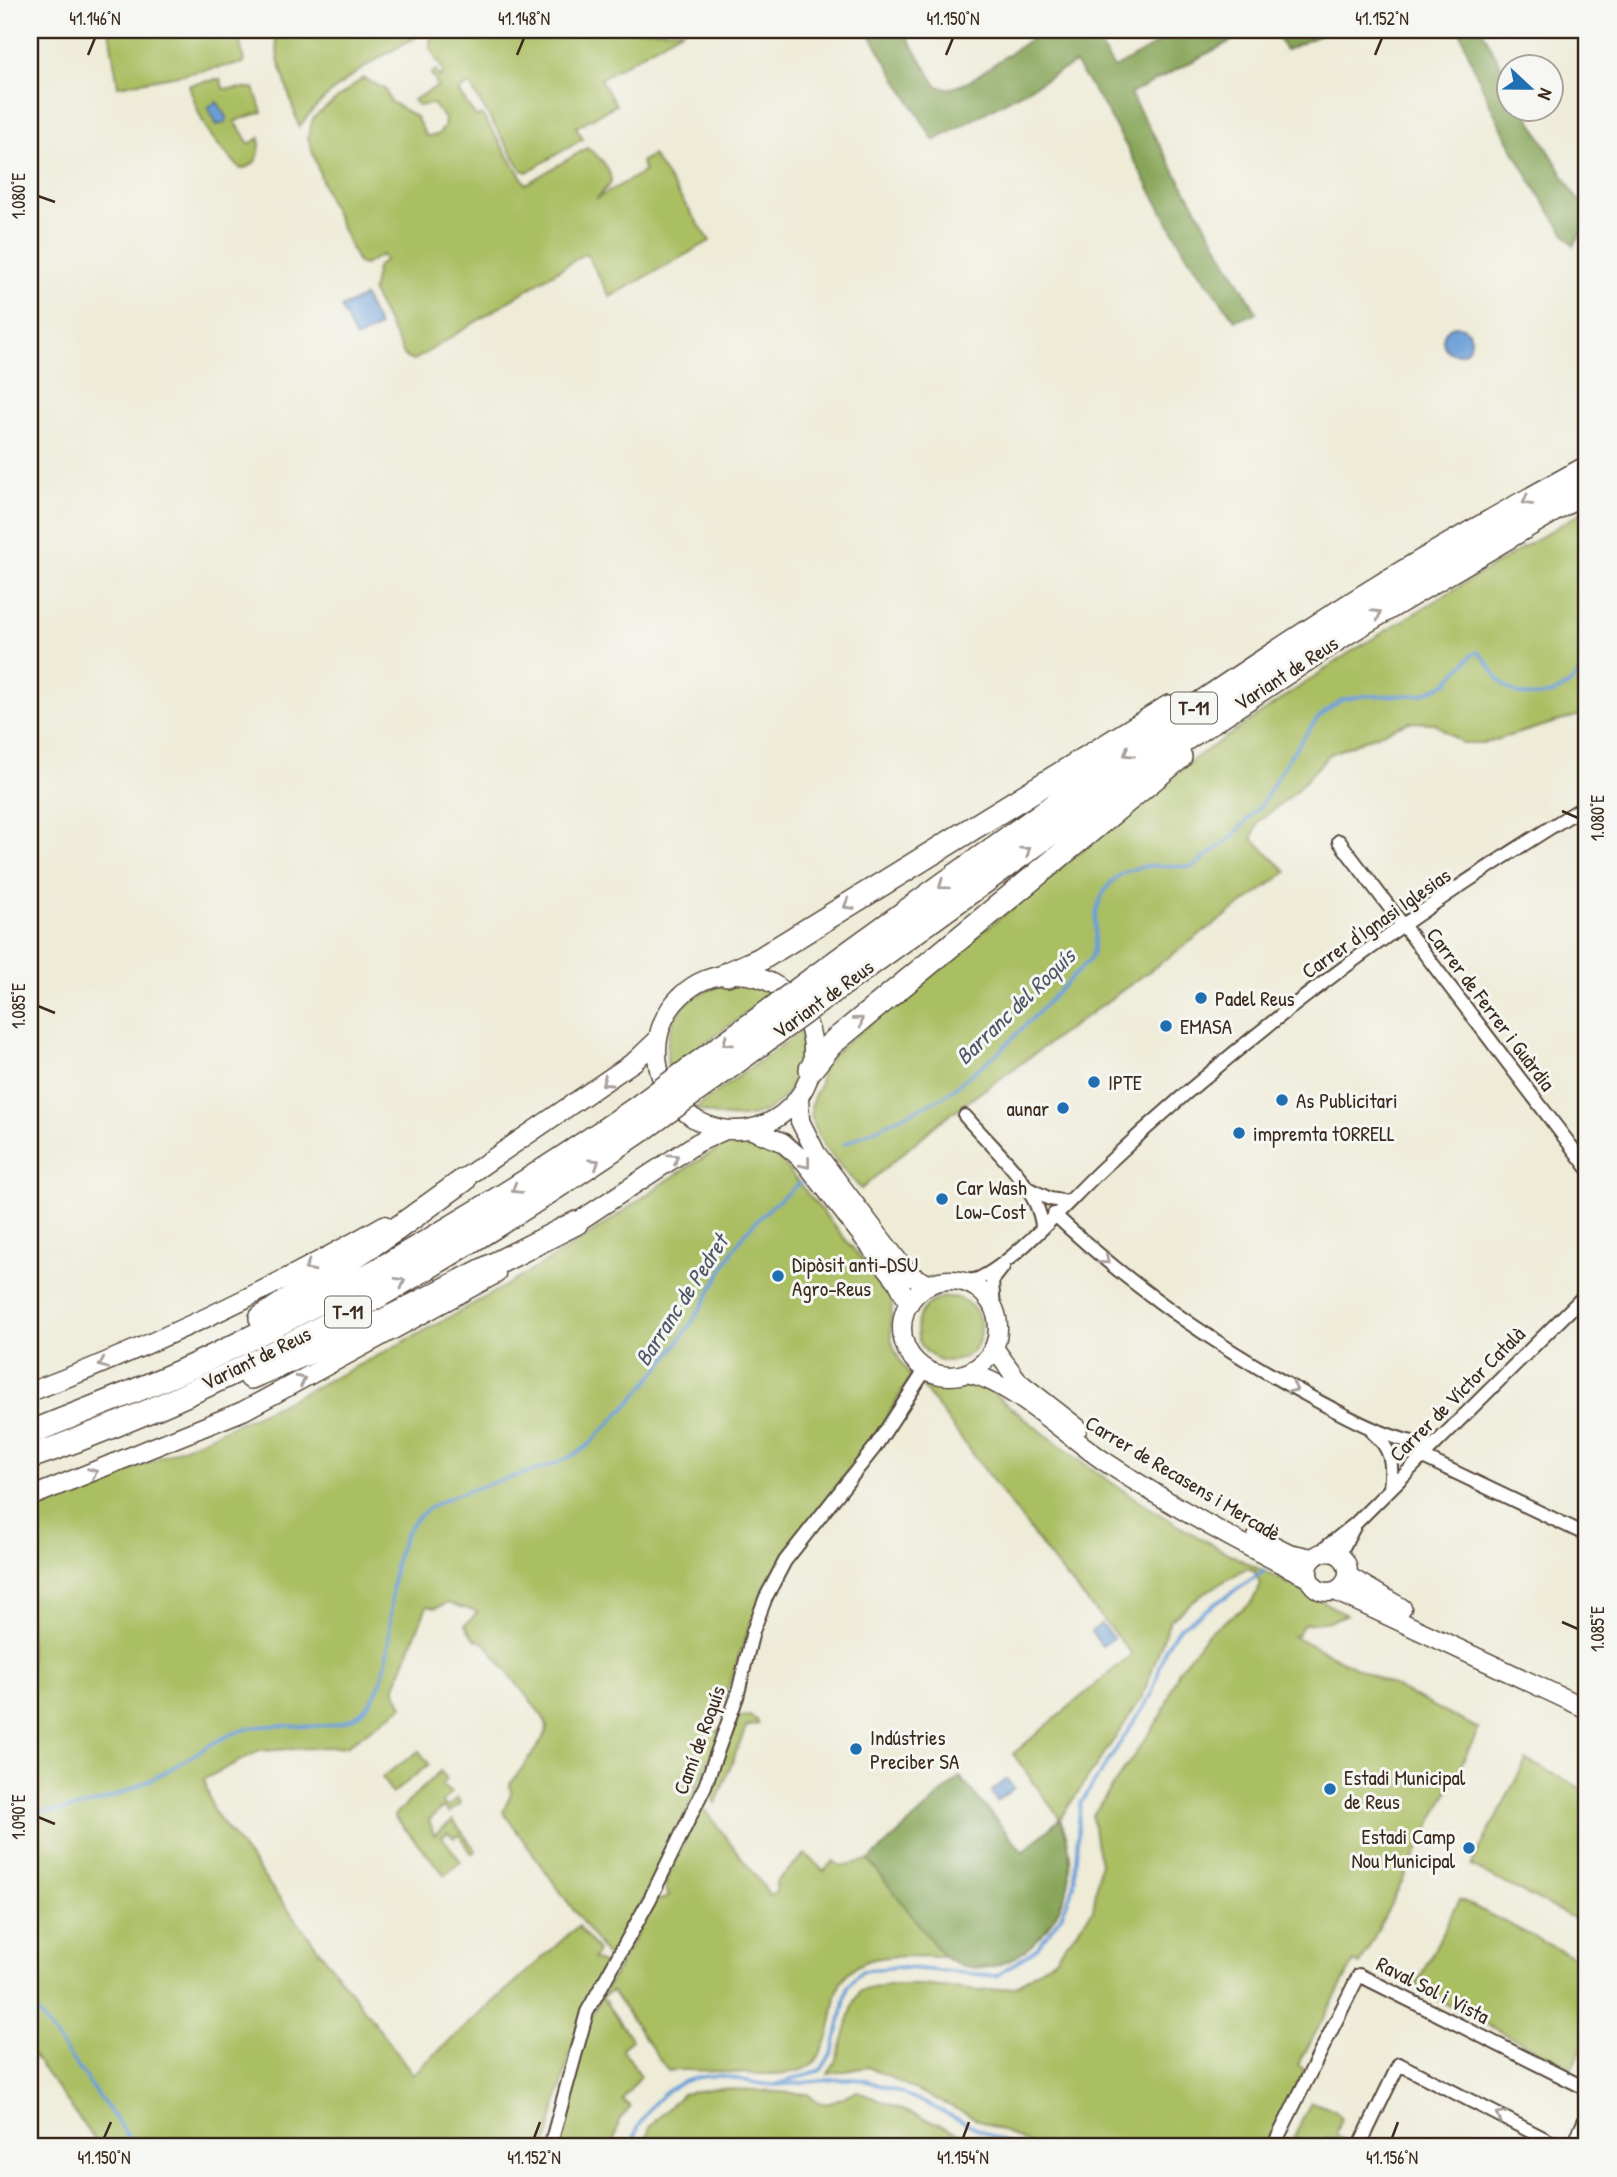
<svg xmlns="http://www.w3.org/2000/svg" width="1617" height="2177" viewBox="0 0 1617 2177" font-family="'Patrick Hand',sans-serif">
<rect width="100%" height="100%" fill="#f6f6f2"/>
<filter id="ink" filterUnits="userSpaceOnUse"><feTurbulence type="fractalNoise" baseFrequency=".0143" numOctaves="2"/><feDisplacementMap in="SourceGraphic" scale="14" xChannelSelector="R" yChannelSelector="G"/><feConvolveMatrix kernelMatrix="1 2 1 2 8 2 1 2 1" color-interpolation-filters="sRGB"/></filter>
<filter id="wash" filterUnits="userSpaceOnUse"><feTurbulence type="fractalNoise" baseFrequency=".00686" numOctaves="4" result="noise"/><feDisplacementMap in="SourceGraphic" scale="28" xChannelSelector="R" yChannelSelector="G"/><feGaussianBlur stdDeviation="1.57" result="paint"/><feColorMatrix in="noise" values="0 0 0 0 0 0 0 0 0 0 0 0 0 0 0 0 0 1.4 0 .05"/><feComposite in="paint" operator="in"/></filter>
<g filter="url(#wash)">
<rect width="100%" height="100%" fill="#eeebd7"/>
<!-- green -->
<path fill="#aabe62" stroke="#727440" stroke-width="2" d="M109,30h129l6,33 -126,23z
M275,30h154c-47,25 -98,53 -130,97l-21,-69z
M442,30h241l-83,49 16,26 -40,22 7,12 -56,33 -5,-2 -53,-86 -11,7 18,26 6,-2 44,69 61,-36c12,8 24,20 24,35l-15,16 49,-28 -4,-9 11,-7 58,86 -100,56 -24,-44 -173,108 -7,-3 -34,-66 5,-25 8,-7 -3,-5 -18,10 -6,-2 -31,-67 -19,-58 5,-20 50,-40 22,11 5,12 26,16 10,19 11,-1 7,-7 1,-9 -12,-15 -15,2 -5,-6 25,-14 -7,-12 5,-4 3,7 5,-5 -14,-24v-8z
M220,79l4,10 30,-1 8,24 -27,9 14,23 11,-6c0,16 -1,27 -19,31 -31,-31 -39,-41 -52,-84z
M1587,509v204l-102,30h-23l-28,-20 -25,-1 -79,32 -38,41 -33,26 -7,17 35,34 -349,251 -77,66c-23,-27 -67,-64 -43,-100 4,-7 1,-14 5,-21 4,-8 12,-14 18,-21l353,-288 155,-106z
M733,983l20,3 19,9 -104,75c-6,-50 15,-78 65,-87z
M801,1031c7,68 -42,105 -106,77z
M724,1146h25l26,8 118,143c-5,37 -5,49 18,80l-34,56 -79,103 -35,53 -49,137 6,9 -43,100 -7,1 -3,4 4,8 -58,107h-7l-103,-143 8,-19 -1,-9c5,-6 35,-47 36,-51 2,-6 0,-10 -3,-16l-58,-74 -11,-4 -9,-14 13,-13 -30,-9 -13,5 -8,-2 -32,80v5l8,15 -56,40 -88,5 -55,28 9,31 200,264 165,-148 20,25 -5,8 12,5 -23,46 -37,137h-445l-70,-96v-542c187,-69 368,-157 539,-261 53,-33 100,-73 155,-102z
M917 1329a32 32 0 1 1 64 0a32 32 0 1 1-64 0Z
M972,1383l10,1c72,60 145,114 227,159 46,26 92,44 137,72l-16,6 -26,3 -7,11 -4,1 186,93 -119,236 -6,-3 -56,103 7,5 -38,77h-231l-168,-80 -40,7c19,-28 16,-56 32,-83l25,-6h35l62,6 33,-4 40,-29 38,-48 7,-46 -8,-48 70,-101 17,-45 30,-38 42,-29 10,-18 -7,-14 -7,-3 -46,27 -31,25 -28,78 -82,121 -47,-65 119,-100 -76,-89 -134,-179 32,1z
M749,1716l8,4 1,4 -12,3 -30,76 -8,-12 31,-74z
M419,1751l10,13 -37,30 -10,-17z
M1526,1760l61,31v134l-116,-59z
M440,1771l7,8 -5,7 9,7 -9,9 6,5 9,-9 3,6 -11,9 -6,-6 -14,13 5,15 19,-15 23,31 -4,3 -13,-19 -5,3 -6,-6 -6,5 19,24 -16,14 -51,-59z
M702,1806l68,89 6,-4v-9l29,-28 19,17 9,-10 8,5 28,-6 75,97c-31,0 -82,-8 -101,22 -10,16 -9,40 -15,58 -3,8 -8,22 -16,28 -29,20 -104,0 -144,6l-56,-80 -10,6 30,43 -10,8 19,28 -19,24 9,7 -12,13 -6,27h-59l35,-127 66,-120 10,-1 4,-3 -4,-9 2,-9z
M1459,1899l128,65v74l-15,30 -157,-80z
M715,2088l93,6c15,18 30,6 49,-3l136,56h-349l6,-21 32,-32z
M1311,2102l24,8 7,8 -6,17 9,6 -2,3 -16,-7 -5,10h-14l1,-3 -15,-7z"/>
<!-- forest -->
<path fill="#87a558" stroke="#61683b" stroke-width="2" d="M867,30h36l34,56 12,3 19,-7 76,-52h46l24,38 67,-38h71l-122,64 127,219 -22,7 -49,-66 -81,-146 -30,-45 -141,78z
M1272,30h59l-45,20z
M1460,30h22l26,49v29l16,1 54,91h5l4,-6v27l-13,25c-43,-56 -92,-149 -114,-216z
M960,1777l63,75 37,-33c10,21 14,50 6,73 -16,49 -72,99 -122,65l-75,-97z"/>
<!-- water -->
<path fill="#6b9ed7" stroke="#53647a" stroke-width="2" d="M217,102l10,15 -1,5 -9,3 -9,-18z
M364,296l15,31 -23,12 -15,-31z
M1443 340a14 14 0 1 1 28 0a14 14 0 1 1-28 0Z
M1101,1624l12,14 -11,8 -11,-14z
M1006,1779l8,9 -17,13 -6,-9z"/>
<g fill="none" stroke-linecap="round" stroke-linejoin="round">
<!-- stream -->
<path stroke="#6b9ed7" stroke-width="3.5" d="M844,1144l99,-47 57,-46 91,-93c7,-18 2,-33 6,-49 14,-49 55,-45 95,-42l39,-29 31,-34 26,-45 29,-40 11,-10 14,-9 21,-4 57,-1 26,-11 27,-30 5,-2c11,8 14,21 24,31 17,18 46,17 66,2 7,-5 12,-14 19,-20
M30,1811c46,5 100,-19 139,-41 26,-15 49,-33 78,-41 41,-12 98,15 126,-31 30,-48 4,-128 39,-174 31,-41 126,-43 173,-76 9,-7 18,-19 27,-27 36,-36 67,-76 93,-120 13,-22 23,-46 39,-66 16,-20 36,-36 56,-52
M30,2002l106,145
M775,2085l46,-15 13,-21 14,-63 14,-15 34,-4 101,9 40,-28 24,-32 13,-30 6,-82 71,-108 15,-49 13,-19 85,-57
M631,2147c12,-41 42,-73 87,-71 19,1 38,9 57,9 24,0 70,-10 91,-4 52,14 101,45 151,66"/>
</g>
</g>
<g filter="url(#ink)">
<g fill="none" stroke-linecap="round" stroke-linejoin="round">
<!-- street casing -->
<g stroke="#56473a" stroke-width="16">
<path id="street" d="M1339,841l248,326
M965,1116c26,30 73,70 77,110
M1029,1189l21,10 18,3
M1054,1214c78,74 165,134 260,185 39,21 73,40 117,47
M959,1281c7,0 15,0 21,-3 35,-16 91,-80 122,-109 147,-139 312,-259 485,-364
M994,1309l-2,-28 11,-14
M1373,1433c19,16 20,31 17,55
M1421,1456l166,79
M1339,1555l15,-28
M1315,1556l40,-32 232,-231
M550,2147l37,-135 63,-113 55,-113 32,-89 16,-66 13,-34 19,-36 90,-114 51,-78
M1273,2147l86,-172 228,114
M1359,2147l40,-83 162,83
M1579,2147l-1,-12 9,-20"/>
</g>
<!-- secondary casing -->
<g stroke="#56473a" stroke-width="21">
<path id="secondary" d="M657 1052a78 78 0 1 1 156 0a78 78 0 1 1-156 0Z
M799,1096l1,25 16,32 83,109 13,14 16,8
M749,1129l33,13 22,19 93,120 12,23
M454,1185l181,-124 23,-22
M567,1229l130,-86 28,-13
M902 1328a48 48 0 1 1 96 0a48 48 0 1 1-96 0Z
M994,1348l25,34 59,46
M966,1373c42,6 101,63 138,88 65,43 134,82 204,116
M30,1392c123,-46 240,-102 354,-167
M30,1497l213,-86 253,-137
M1257,1537l32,16 23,5
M1308 1572a20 20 0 1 1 40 0a20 20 0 1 1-40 0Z
M1348,1576l54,32
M1335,1591l252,118"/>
</g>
<!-- highway casing -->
<g stroke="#56473a" stroke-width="26">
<path id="highway" d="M727,974l32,-14 410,-253
M818,975c182,-131 363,-265 553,-383 71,-44 143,-84 216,-124
M832,992l315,-228 204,-134 236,-140
M690,1069l74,-54
M811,1069l20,-25 349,-287
M703,1086l74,-54
M261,1318l134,-88 69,-50
M251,1377l132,-56 193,-98
M30,1433c62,-26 126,-48 186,-78 146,-71 284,-153 418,-245
M30,1457c220,-76 425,-199 616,-330"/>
</g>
<!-- street -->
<use href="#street" stroke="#fff" stroke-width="12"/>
<!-- secondary -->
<use href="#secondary" stroke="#fff" stroke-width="18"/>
<!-- highway -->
<use href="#highway" stroke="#fff" stroke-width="23"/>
<!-- highway-bridge casing -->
<g stroke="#56473a" stroke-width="26" stroke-linecap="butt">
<path id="highway-bridge" d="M764,1015l54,-40
M777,1032l55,-40
M634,1110l56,-41
M646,1127l57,-41"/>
</g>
<!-- highway-bridge -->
<use href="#highway-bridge" stroke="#fff" stroke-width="23"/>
</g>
<!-- one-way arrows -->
<defs><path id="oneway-chevron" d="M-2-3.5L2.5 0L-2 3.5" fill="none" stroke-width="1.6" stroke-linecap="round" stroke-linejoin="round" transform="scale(1.75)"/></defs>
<g stroke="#a79f9a">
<use href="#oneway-chevron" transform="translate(1527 501) rotate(151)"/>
<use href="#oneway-chevron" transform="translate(1377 614) rotate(-31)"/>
<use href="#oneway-chevron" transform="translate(1128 753) rotate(146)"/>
<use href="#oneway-chevron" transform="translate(1026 851) rotate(-36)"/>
<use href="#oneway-chevron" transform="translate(943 885) rotate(144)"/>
<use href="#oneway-chevron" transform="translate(848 905) rotate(149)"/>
<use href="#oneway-chevron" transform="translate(859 1021) rotate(-39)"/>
<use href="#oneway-chevron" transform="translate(727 1042) rotate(144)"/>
<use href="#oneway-chevron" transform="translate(606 1082) rotate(145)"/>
<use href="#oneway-chevron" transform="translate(674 1158) rotate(-34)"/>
<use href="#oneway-chevron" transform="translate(595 1163) rotate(-34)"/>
<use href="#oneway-chevron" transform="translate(806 1164) rotate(51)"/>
<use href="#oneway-chevron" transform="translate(516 1189) rotate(148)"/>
<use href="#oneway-chevron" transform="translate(1105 1260) rotate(40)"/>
<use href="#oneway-chevron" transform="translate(309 1267) rotate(151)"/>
<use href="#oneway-chevron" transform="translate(401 1282) rotate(-29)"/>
<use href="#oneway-chevron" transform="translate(103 1364) rotate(157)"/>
<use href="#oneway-chevron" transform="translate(301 1380) rotate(-27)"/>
<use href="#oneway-chevron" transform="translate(1293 1388) rotate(28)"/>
<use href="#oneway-chevron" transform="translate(93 1473) rotate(-22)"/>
<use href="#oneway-chevron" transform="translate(1501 2116) rotate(-153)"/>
</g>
</g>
<!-- ticks -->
<path fill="none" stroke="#3b2a1e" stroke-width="2.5" d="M88,55l7,-17M517,55l7,-17M946,55l7,-17M1375,55l7,-17M38,196l17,6M1562,811l16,7M38,1006l17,7M1562,1622l16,7M38,1817l17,7M104,2138l7,-16M534,2138l6,-16M963,2138l6,-16M1392,2138l6,-16"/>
<!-- markers -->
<g fill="#1f6fb2" stroke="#f6f6f2" stroke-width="2.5">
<circle cx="1201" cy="998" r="7"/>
<circle cx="1166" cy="1026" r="7"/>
<circle cx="1094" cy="1082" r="7"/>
<circle cx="1282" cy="1100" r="7"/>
<circle cx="1063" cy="1108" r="7"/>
<circle cx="1239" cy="1133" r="7"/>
<circle cx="942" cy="1199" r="7"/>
<circle cx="778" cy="1276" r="7"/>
<circle cx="856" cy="1749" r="7"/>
<circle cx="1330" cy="1789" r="7"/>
<circle cx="1469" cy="1848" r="7"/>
</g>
<g text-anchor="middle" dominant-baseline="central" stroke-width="6" stroke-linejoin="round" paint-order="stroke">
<!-- shield labels -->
<g fill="#f6f6f2" stroke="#73675e" stroke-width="2">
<rect x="1171" y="692.5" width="46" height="31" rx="5"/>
<rect x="325" y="1296.5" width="46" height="31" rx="5"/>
</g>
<g font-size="19" font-weight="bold" fill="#3b2a1e">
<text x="1194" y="708">T-11</text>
<text x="348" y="1312">T-11</text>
</g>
<!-- street labels -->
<g font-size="21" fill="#3b2a1e" stroke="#f6f6f2">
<text transform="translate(1286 673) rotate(-33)">Variant de Reus</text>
<text transform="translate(1376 923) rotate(-35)">Carrer d'Ignasi Iglesias</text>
<text transform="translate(823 999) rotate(-36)">Variant de Reus</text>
<text transform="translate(1491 1009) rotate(53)">Carrer de Ferrer i Guàrdia</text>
<text transform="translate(256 1358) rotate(-26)">Variant de Reus</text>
<text transform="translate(1457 1394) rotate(-45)">Carrer de Víctor Català</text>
<text transform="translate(1183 1478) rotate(31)">Carrer de Recasens i Mercadè</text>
<text transform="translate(699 1740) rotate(-70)">Camí de Roquís</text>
<text transform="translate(1433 1990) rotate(27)">Raval Sol i Vista</text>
</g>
<!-- poi labels -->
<g font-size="21" fill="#3b2a1e" stroke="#f6f6f2" text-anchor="start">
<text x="1215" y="998">Padel Reus</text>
<text x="1180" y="1026">EMASA</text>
<text x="1108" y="1082">IPTE</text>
<text x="1296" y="1100">As Publicitari</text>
<text x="1049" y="1108" text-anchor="end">aunar</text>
<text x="1253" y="1133">impremta tORRELL</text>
<text x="956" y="1187">Car Wash<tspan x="956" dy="24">Low-Cost</tspan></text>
<text x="792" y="1264">Dipòsit anti-DSU<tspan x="792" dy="24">Agro-Reus</tspan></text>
<text x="870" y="1737">Indústries<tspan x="870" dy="24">Preciber SA</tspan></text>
<text x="1344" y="1777">Estadi Municipal<tspan x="1344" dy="24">de Reus</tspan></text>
<text x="1455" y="1836" text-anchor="end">Estadi Camp<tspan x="1455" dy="24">Nou Municipal</tspan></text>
</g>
<!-- water labels -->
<g font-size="23" font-style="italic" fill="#4e5868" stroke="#f6f6f2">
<text transform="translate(1015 1006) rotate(-44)">Barranc del Roquís</text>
<text transform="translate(681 1300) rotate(-57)">Barranc de Pedret</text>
</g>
</g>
<!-- margin -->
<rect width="1617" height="2177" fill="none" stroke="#f6f6f2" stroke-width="77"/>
<!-- north arrow -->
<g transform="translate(1530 88) rotate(112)"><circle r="33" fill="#f6f6f2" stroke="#aba49d" stroke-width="2"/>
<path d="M0-5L12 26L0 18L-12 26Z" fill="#1f6fb2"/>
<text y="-10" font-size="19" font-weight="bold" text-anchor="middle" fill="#3b2a1e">N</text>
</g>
<rect x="38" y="38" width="1540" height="2100" fill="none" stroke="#3b2a1e" stroke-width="2.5"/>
<g font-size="18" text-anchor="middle" fill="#3b2a1e">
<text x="95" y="25">41.146°N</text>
<text x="524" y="25">41.148°N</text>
<text x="953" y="25">41.150°N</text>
<text x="1382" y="25">41.152°N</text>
<text transform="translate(19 196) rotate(-90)" y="6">1.080°E</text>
<text transform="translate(1598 818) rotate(-90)" y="6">1.080°E</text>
<text transform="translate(19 1006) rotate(-90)" y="6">1.085°E</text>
<text transform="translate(1598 1629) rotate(-90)" y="6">1.085°E</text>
<text transform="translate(19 1817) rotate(-90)" y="6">1.090°E</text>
<text x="104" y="2164">41.150°N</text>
<text x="534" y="2164">41.152°N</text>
<text x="963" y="2164">41.154°N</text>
<text x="1392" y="2164">41.156°N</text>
</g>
</svg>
